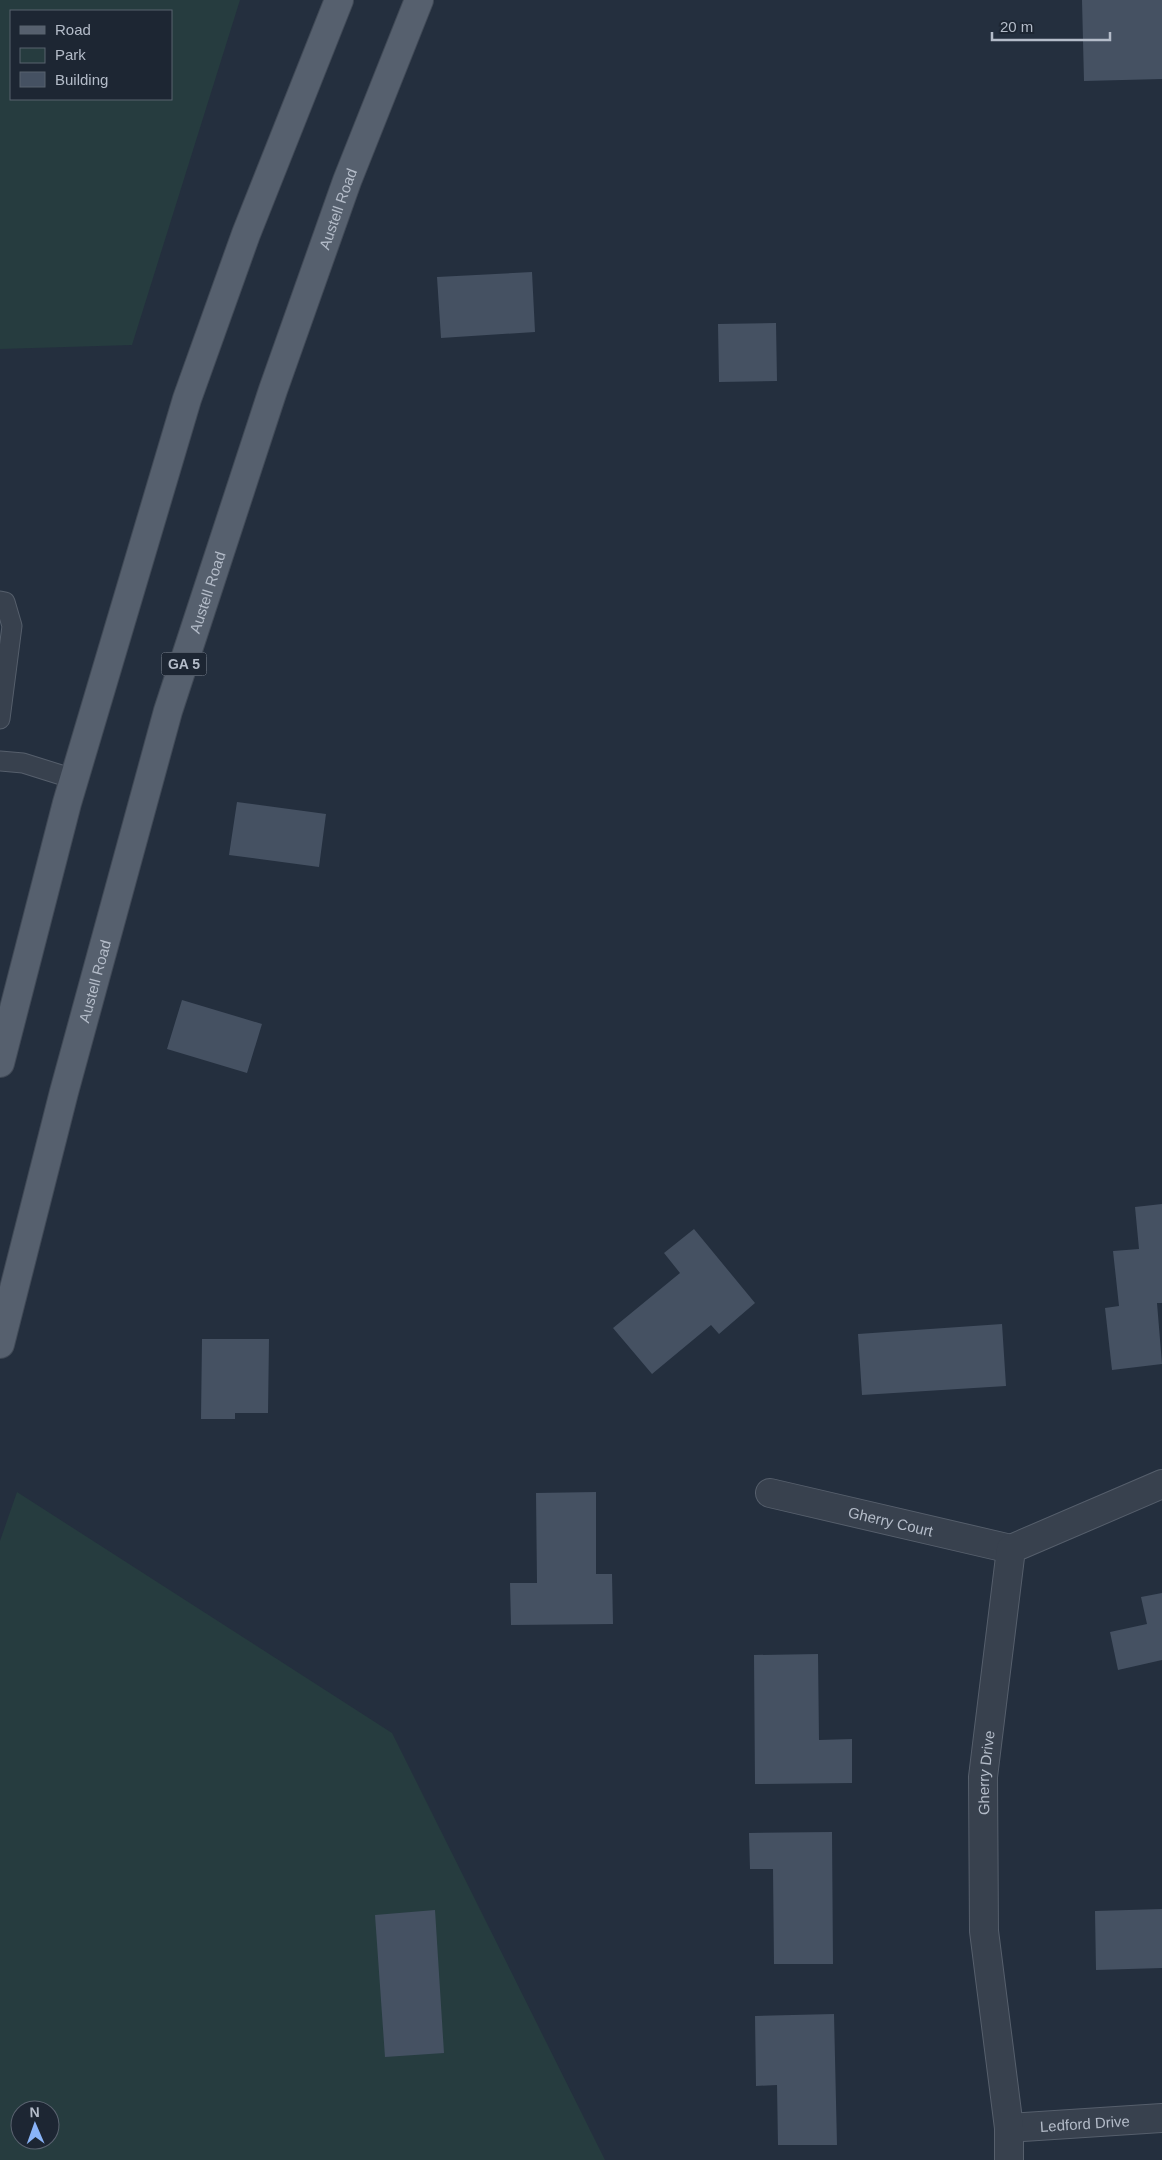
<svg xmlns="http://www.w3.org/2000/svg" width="1162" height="2160" viewBox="0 0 1162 2160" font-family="Helvetica,sans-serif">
<rect width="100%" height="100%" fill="#242f3e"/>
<!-- green -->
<path fill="#263c3f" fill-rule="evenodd" d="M0,0h240l-108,345 -132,4zM11,11h160v88h-160z
M17,1492l375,241 213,427h-605v-619zM20,2110h30v30h-30z"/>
<!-- building -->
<path fill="#455162" d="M1082,0h80v79l-78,2z
M532,272l3,60 -94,6 -4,-61z
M776,323l1,58 -58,1 -1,-58z
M237,802l89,12 -7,53 -90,-12z
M182,1000l80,24 -15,49 -80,-24z
M1162,1204v99h-5l5,61 -50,6 -7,-62 14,-2 -6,-55 26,-2 -4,-42z
M694,1229l61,74 -36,31 -8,-9 -59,49 -39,-46 67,-55 -16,-20z
M1002,1324l4,62 -144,9 -4,-61z
M202,1339h67l-1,74h-33v6h-34z
M596,1492v82h16l1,50 -102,1 -1,-42h27l-1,-90z
M1162,1593v67l-44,10 -8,-38 37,-8 -6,-27z
M818,1654l1,86 33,-1v44l-97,1 -1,-129z
M832,1832l1,132h-59l-1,-95h-23l-1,-36z
M1162,1909v59l-66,2 -1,-59z
M435,1910l9,143 -59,4 -10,-142z
M834,2014l3,131h-59l-1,-60 -21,1 -1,-70z"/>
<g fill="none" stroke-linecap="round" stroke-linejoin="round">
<!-- lane casing -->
<g stroke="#565f6c" stroke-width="21">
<path id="lane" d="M0,601l5,1 7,24 -12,93
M0,761l23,2 51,16"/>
</g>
<!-- street casing -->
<g stroke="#565f6c" stroke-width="30">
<g id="street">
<path id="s1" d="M770,1493l241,56"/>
<path id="s2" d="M1009,2128l153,-10"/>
<path id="s3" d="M1009,2160v-32l-25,-197 -1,-154 28,-228 151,-65"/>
</g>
</g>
<!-- primary casing -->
<g stroke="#414a57" stroke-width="30">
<g id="primary">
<path d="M0,1063l67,-260 120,-404 59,-165 93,-234"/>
<path id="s4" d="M0,1344l64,-252 104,-381 105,-321 74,-209 72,-181"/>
</g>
</g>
<!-- lane -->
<use href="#lane" stroke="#38414e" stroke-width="19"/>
<!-- street -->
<use href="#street" stroke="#38414e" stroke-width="28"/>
<!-- primary -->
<use href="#primary" stroke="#56606e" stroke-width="28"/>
</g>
<g text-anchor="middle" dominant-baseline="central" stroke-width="4" stroke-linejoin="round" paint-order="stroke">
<!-- shield labels -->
<rect fill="#1d2633" stroke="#878f9c" stroke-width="1" x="161.5" y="652.5" width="45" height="23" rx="4"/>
<g font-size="14" font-weight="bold" fill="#b4bcc9">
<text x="184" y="664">GA 5</text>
</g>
<!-- street labels -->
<g font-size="15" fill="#b4bcc9" stroke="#1d2633">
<text stroke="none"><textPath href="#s4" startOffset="1185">Austell Road</textPath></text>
<text stroke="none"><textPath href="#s4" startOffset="780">Austell Road</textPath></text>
<text stroke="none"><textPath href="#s4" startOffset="375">Austell Road</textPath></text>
<text stroke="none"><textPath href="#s1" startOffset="124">Gherry Court</textPath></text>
<text stroke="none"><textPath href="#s3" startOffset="389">Gherry Drive</textPath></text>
<text stroke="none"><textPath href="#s2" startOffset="76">Ledford Drive</textPath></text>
</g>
</g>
<!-- legend -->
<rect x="10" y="10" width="162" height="90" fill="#1d2633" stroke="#59626f"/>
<rect x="20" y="26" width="25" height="8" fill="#56606e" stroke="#59626f"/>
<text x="55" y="35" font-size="15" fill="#b4bcc9">Road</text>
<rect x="20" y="48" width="25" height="15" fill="#263c3f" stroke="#59626f"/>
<text x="55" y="60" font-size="15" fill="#b4bcc9">Park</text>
<rect x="20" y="72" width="25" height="15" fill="#455162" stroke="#59626f"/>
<text x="55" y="85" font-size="15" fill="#b4bcc9">Building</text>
<!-- north arrow -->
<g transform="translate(35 2125) rotate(358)"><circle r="24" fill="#1d2633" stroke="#59626f"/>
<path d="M0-4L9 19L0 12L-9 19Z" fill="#8ab4f8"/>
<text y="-8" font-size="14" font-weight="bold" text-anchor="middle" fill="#b4bcc9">N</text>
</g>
<!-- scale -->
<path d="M992 32v8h118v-8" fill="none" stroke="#b4bcc9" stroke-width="2.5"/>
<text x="1000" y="32" font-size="15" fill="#b4bcc9" stroke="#1d2633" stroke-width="4" paint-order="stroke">20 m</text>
</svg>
